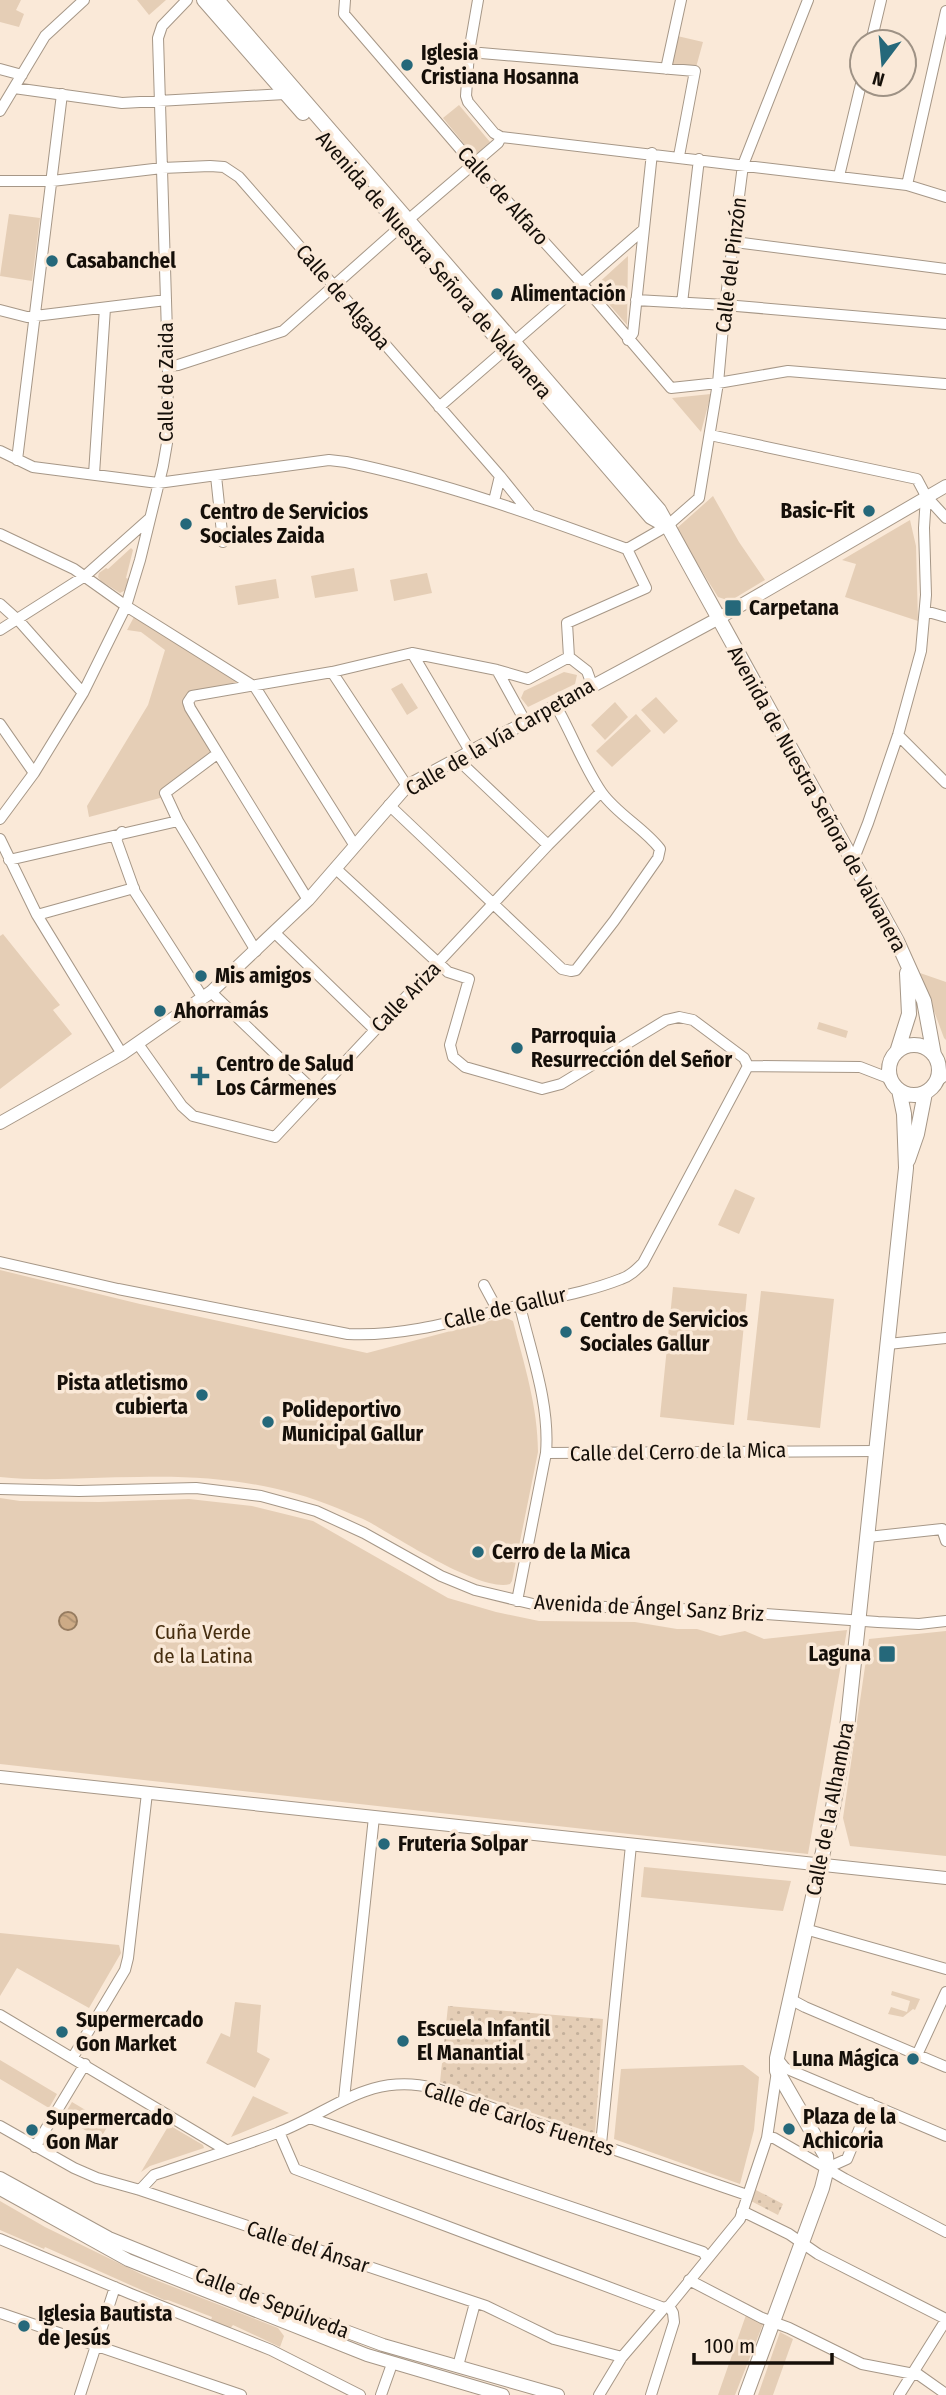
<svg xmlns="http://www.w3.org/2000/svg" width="946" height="2395" viewBox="0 0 946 2395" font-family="'Fira Sans Condensed',sans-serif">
<defs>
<pattern id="grass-dots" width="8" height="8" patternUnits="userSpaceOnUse" patternTransform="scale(1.75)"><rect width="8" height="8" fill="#e5ceb6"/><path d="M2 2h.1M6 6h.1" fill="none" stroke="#c4b09b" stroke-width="1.8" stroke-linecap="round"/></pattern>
<pattern id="water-waves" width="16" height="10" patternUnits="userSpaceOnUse" patternTransform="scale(1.75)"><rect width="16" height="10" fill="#cdab86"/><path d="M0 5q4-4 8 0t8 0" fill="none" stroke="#af9272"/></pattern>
</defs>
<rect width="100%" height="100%" fill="#fae9d8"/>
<!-- grass -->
<path fill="url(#grass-dots)" d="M448,2006l155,13 -8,115 -155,-52z
M756,2190l27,14 -5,11 -27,-14z"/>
<!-- green -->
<path fill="#e5ceb6" d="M0,0h21l-5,10 8,4 -5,13 -19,-5z
M137,0h29l-17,15z
M673,35l30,7 -8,29 -29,-2z
M459,105l31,37 -16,14 -31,-38z
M9,214l31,4 -8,63 -32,-5z
M628,256l-1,69 -33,-38z
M711,394l-10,38 -29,-34z
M713,496l26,46 26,38 -35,21 -12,-4 -42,-68z
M910,520l6,26 2,75 -73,-24 11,-33 -14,-4z
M131,548l2,2 -7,28 3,1 -3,11 -6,3 -19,-12 -3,-4 1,-4 7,-5 2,1z
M354,568l4,23 -43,7 -4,-22z
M427,573l5,20 -38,8 -4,-21z
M276,579l3,19 -41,7 -3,-19z
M134,617l121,70 -67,15 29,52 -57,44 -71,19 -2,-11 61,-101 17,-55 -24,-18 -14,-2z
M564,672l13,3 -2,9 -47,23 -7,-9 3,-7z
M402,683l16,25 -11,7 -16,-26z
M656,697l22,24 -14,13 -23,-24z
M615,702l13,15 -23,23 -14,-15z
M636,714l15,17 -39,36 -16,-16z
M3,934l57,71 -7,5 19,24 -72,55v-153z
M920,973l26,9v58l-2,-2z
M819,1022l29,9 -2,7 -29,-9z
M735,1189l20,9 -16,36 -21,-9z
M0,1270l140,34 227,49 137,-36 9,4c11,43 25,86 25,131l-26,129 -2,3c-27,9 -113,-46 -139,-61 -11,-6 -23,-10 -34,-15 -64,-26 -130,-33 -199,-31 -46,0 -92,5 -138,0z
M673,1287l74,7 -13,131 -74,-8z
M761,1291l73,8 -14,129 -73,-8z
M0,1498l20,3 79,1 90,-3 63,7 61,15 135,77 48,14 43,9 96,1 42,7h20l23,7 25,-5 19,8 83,-9 -39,224 -808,-90z
M946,1631v225l-96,-10 -7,-28 26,-179z
M644,1867l147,14 -8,30 -142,-14z
M0,1933l119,12 2,8 -32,55 -72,-40 -17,28z
M892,1991l28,8 -5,11 -2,-1 -10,8 -15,-3 3,-7 16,5 3,-11 -19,-6z
M235,2002l26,3 -4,47 13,7 -15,29 -49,-25 15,-30 9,4z
M0,2060l57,34 -8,14 -49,-29z
M743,2065l16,12 -5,53 -14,54 -126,-45 7,-70z
M253,2096l36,17 -58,24z
M72,2102l37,22 -9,15 -37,-22z
M169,2125l34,20 1,3 -54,18 -9,6z
M0,2201l45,26 98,48 135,53 6,8 -4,11 -47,-22 -5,6 -18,-8 2,-6 -44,-17h-4l-119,-53 -1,2 -44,-19z
M746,2315l17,9 -28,71h-17z
M780,2332l13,7 -20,56h-15z"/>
<!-- water -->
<path fill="url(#water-waves)" stroke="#967c60" stroke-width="2" d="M59 1621a9 9 0 1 1 18 0a9 9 0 1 1-18 0Z"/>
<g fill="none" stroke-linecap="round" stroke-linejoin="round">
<!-- minor casing -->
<g stroke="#a69787" stroke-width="12">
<path id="minor" d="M345,0l-1,14 124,144 109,120 94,110 47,-5 70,-12 157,13
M478,0l-9,52 -3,44 2,6 26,31 7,4 406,48 39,12
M871,42l10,-42
M469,52l226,19 -16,85
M0,69l22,6
M666,69l15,-69
M14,88l108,15 163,-9
M0,111l45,-75 39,-36
M839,176l23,-96
M0,181h52l110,-13 48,-2 14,1 15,10 261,299 29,36
M907,185l39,-174
M735,242l211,27
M636,300l89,5 221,19
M682,303l17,-144
M0,310l27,7 139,-17
M628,340l5,-7 19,-180
M168,366l10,-1 105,-34 125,-111 90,-77 3,-6
M439,407l204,-177
M710,435l207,44 9,17 -2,32 2,67 -5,56 -23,84 -30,88 -15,38
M0,451l33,16 125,16 171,-23 17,2c97,20 189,53 281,87
M17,460l45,-366
M94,474l11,-166
M216,476l7,66
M926,496l20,22
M494,501l6,-25
M0,534l74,35 52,37 129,81 100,159
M627,549l40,-23 32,-28 19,-115 7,-78 18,-140 65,-165
M0,604l20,18 63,71
M925,611l21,6
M0,630l85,-54 64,-57
M412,653l58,98
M497,670l28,51
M332,672l75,114
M592,685l-5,-14 -18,-14 -2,-34 79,-35 -19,-39
M0,724l34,49
M898,735l48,48
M217,754l-52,39 13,28 78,130
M456,758l92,87
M389,805l173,164 9,2 5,-1 38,-49 44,-63 2,-9c-16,-21 -42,-34 -58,-56 -17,-24 -31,-61 -46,-87
M0,819l34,-46 49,-80 43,-87 14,-46 23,-94 4,-23 1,-77 -10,-328 4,-12 25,-26
M122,832l-6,7 19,53 68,106
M0,839l37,76 85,139
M9,860l169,-39
M335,868l113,104 21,7 -19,66 3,12 12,10 77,22 19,-5 105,-64 13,-3 14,3 51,38 4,8
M308,900l-118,-192 -2,-6 4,-6 140,-24 80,-19 85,17 31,9 41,-22
M37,915l97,-27
M275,933l99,96
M211,992l105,101
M138,1044l44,62 11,10 82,21 273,-292 53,-53
M937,1081l9,-6
M0,1262l118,27 230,45c57,3 115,-15 169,-28 35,-8 71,-14 104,-27 9,-3 15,-9 22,-16l105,-197 112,1 31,12
M484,1285l14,26
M520,1306c11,47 30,98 26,147l331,-2
M888,1344l58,-6
M0,1489l79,2 117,-3 65,8 55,15 48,22 77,43 34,14 62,15 174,5 167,12 41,2 27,-3
M868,1537l74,-8 4,12
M517,1601l29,-148
M805,1929l141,40
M790,1999l15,8 141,60
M0,2015l226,135
M917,2055l29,-63
M73,2057l52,-87 3,-12 19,-165
M777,2058l8,10 161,68
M344,2099l30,-282
M310,2118l393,134 4,6
M0,2126l74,42 23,10 43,12 346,116 68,33 68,18
M279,2132l16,37 369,139
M767,2138h7l71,41 101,53
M601,2144l30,-299
M35,2147l50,-83
M827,2168l20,-9 23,-56
M140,2190l14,-15c41,-14 83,-27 123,-42 57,-22 91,-61 157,-45l313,107
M742,2211l47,23 29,20 128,65
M0,2239l131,55 140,56 89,45
M689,2280l73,38 27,10 73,36 57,11 27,19
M0,2313l241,82
M458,2366l17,-63
M80,2395l35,-108
M381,2395l11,-31
M599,2395l23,-38 42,-49 5,-2 71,-87 27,-81 10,-67
M651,2395l23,-73 -1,-9 -4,-7
M899,2395l47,-75"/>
</g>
<!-- tertiary casing -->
<g stroke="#a69787" stroke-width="14">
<path id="tertiary" d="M0,1123l122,-69 89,-62 97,-92 99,-114 312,-168 227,-132
M0,1777l946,101
M0,2178l109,60 150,61 124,46 175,50
M0,2189l128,71 239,95 136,40"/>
</g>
<!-- secondary casing -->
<g stroke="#a69787" stroke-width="16">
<path id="secondary" d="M204,0l99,113
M217,0l442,510 238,431 27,60 10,54
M383,206l268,311 16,9
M889 1070a25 25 0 1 1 50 0a25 25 0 1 1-50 0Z
M897,1052l12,-38 -2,-41
M908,1160l9,-26 8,-41
M746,2395l76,-207 5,-20 -1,-12 -49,-85v-13l56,-251 13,-69 60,-570 -2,-54 -5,-24"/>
</g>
<!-- minor -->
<use href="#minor" stroke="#fff" stroke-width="10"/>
<!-- tertiary -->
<use href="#tertiary" stroke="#fff" stroke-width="12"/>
<!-- secondary -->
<use href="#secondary" stroke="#fff" stroke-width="14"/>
</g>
<!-- markers -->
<g fill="#25687a" stroke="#fae9d8" stroke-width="2.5">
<circle cx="407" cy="65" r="7"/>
<circle cx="52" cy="261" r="7"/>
<circle cx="497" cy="294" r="7"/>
<circle cx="869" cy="511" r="7"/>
<circle cx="186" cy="524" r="7"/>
<rect x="724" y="599" width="18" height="18" rx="3.5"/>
<circle cx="201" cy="976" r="7"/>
<circle cx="160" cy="1011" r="7"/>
<circle cx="517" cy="1048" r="7"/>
<path d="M196.5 1065.5h7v7h7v7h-7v7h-7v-7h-7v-7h7z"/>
<circle cx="566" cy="1332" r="7"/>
<circle cx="202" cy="1395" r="7"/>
<circle cx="268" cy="1422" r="7"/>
<circle cx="478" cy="1552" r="7"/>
<rect x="878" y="1645" width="18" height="18" rx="3.5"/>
<circle cx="384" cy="1844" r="7"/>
<circle cx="62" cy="2032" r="7"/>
<circle cx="403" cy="2041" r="7"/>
<circle cx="913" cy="2059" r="7"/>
<circle cx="789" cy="2129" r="7"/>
<circle cx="32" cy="2130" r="7"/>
<circle cx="24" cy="2326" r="7"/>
</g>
<g text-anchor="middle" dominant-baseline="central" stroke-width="7" stroke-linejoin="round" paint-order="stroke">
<!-- poi labels -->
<g font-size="21" font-weight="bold" fill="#150f09" stroke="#fae9d8" text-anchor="start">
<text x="421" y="53">Iglesia<tspan x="421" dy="24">Cristiana Hosanna</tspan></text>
<text x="66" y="261">Casabanchel</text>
<text x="511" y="294">Alimentación</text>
<text x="855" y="511" text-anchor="end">Basic-Fit</text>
<text x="200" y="512">Centro de Servicios<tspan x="200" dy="24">Sociales Zaida</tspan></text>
<text x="749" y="608">Carpetana</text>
<text x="215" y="976">Mis amigos</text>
<text x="174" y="1011">Ahorramás</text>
<text x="531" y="1036">Parroquia<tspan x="531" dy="24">Resurrección del Señor</tspan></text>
<text x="216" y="1064">Centro de Salud<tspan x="216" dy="24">Los Cármenes</tspan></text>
<text x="580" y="1320">Centro de Servicios<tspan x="580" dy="24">Sociales Gallur</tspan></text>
<text x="188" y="1383" text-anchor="end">Pista atletismo<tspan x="188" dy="24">cubierta</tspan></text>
<text x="282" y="1410">Polideportivo<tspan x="282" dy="24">Municipal Gallur</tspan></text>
<text x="492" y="1552">Cerro de la Mica</text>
<text x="871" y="1654" text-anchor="end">Laguna</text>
<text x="398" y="1844">Frutería Solpar</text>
<text x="76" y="2020">Supermercado<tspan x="76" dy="24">Gon Market</tspan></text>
<text x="417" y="2029">Escuela Infantil<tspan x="417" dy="24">El Manantial</tspan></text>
<text x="899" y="2059" text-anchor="end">Luna Mágica</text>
<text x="803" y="2117">Plaza de la<tspan x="803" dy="24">Achicoria</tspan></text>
<text x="46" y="2118">Supermercado<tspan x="46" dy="24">Gon Mar</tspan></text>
<text x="38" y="2314">Iglesia Bautista<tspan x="38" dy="24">de Jesús</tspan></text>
</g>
<!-- street labels -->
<g font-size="21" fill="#150f09" stroke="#fae9d8">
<text transform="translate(503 196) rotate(48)">Calle de Alfaro</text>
<text transform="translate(434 265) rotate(49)">Avenida de Nuestra Señora de Valvanera</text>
<text transform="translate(731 265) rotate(-83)">Calle del Pinzón</text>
<text transform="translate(343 297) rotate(49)">Calle de Algaba</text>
<text transform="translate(166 382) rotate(-90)">Calle de Zaida</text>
<text transform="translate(500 737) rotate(-30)">Calle de la Vía Carpetana</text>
<text transform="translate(817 799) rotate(61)">Avenida de Nuestra Señora de Valvanera</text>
<text transform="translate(406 997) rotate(-46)">Calle Ariza</text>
<text transform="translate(505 1308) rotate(-13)">Calle de Gallur</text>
<text transform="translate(678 1452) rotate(-1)">Calle del Cerro de la Mica</text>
<text transform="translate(649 1608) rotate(3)">Avenida de Ángel Sanz Briz</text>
<text transform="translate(830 1809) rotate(-79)">Calle de la Alhambra</text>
<text transform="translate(519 2119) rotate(18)">Calle de Carlos Fuentes</text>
<text transform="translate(308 2247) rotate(18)">Calle del Ánsar</text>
<text transform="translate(272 2303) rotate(21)">Calle de Sepúlveda</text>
</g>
<!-- park labels -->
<g font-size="21" fill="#462e10" stroke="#fae9d8">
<text x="203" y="1632">Cuña Verde<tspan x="203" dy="24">de la Latina</tspan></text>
</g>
</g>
<!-- north arrow -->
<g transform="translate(883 63) rotate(196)"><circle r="33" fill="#fae9d8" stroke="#9e9285" stroke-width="2"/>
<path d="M0-5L12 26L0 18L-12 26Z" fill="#25687a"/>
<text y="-10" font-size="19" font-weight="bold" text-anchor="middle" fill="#150f09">N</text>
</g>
<!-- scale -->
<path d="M694 2353v10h138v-10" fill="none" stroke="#150f09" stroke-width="3.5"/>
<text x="704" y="2353" font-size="21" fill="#150f09" stroke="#fae9d8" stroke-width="5" paint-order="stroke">100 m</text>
</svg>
